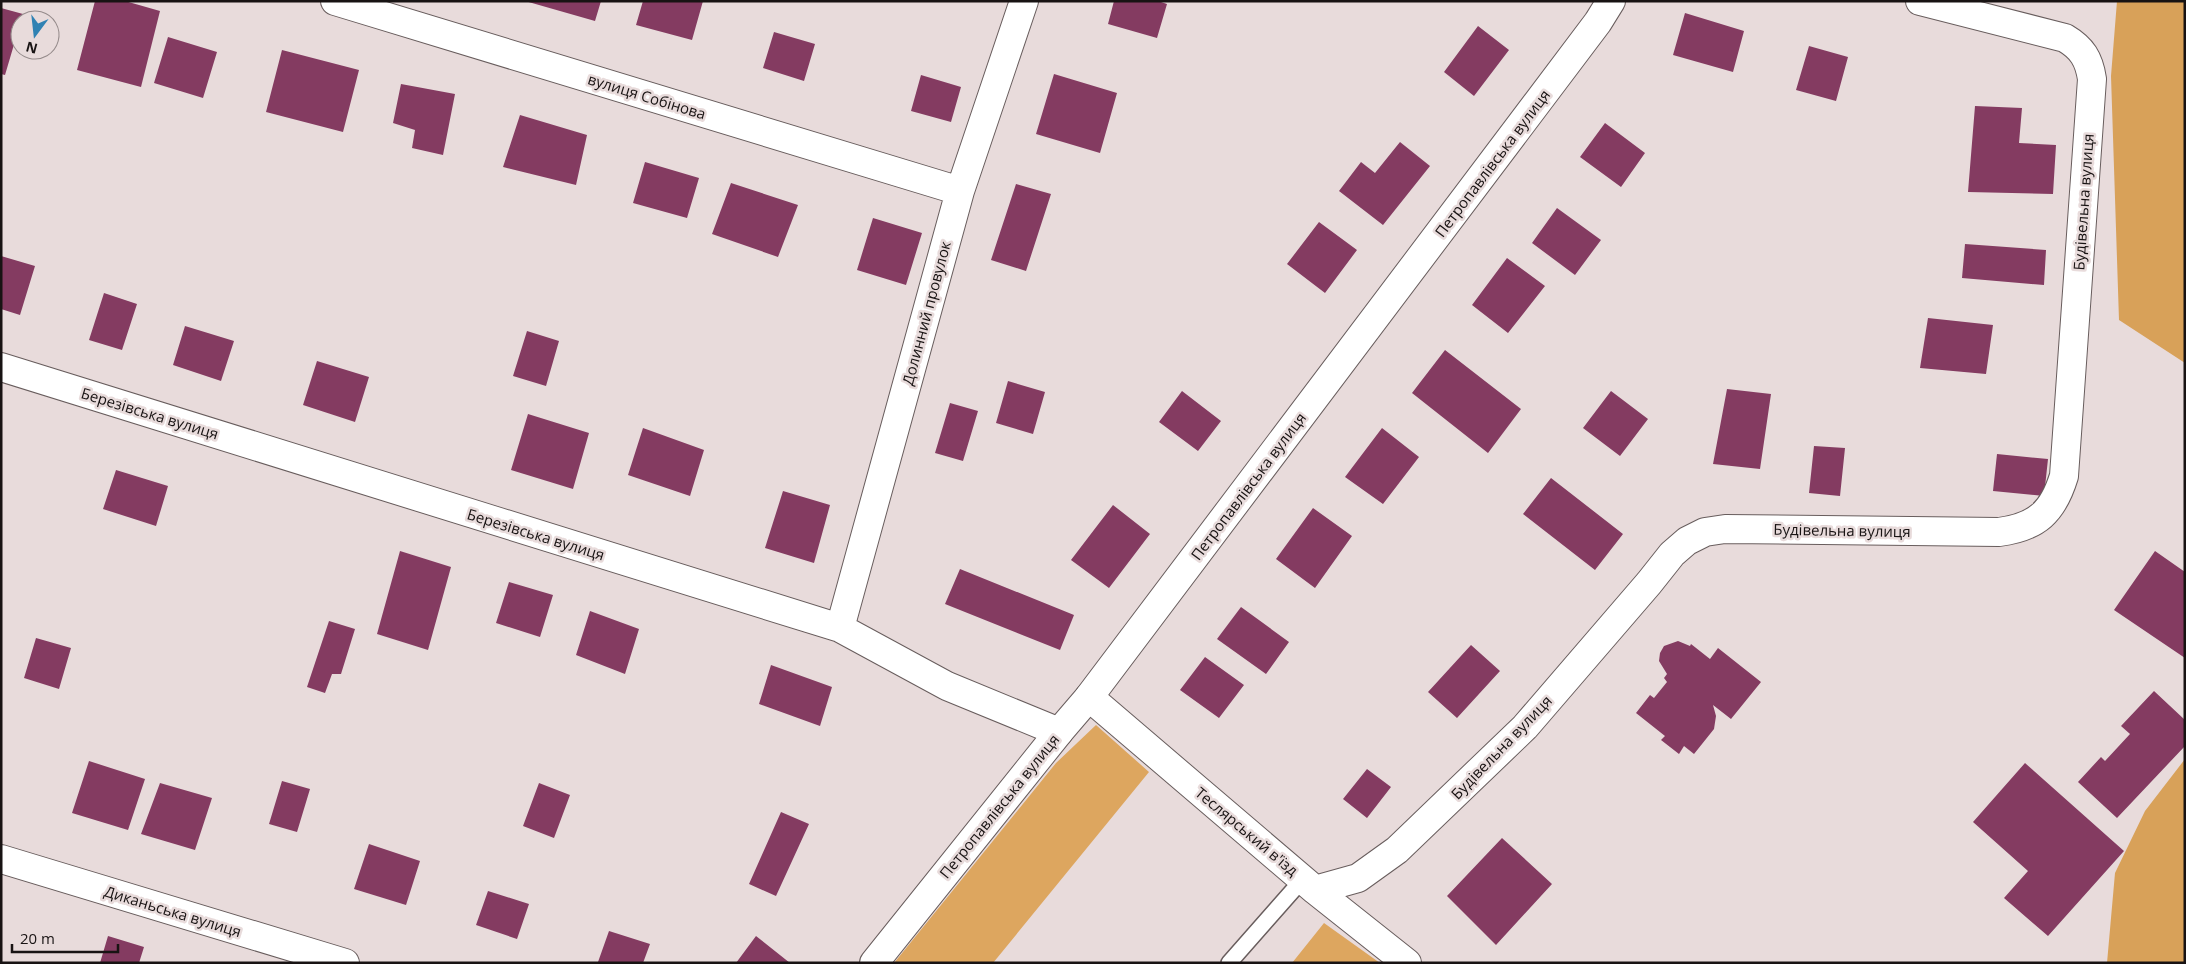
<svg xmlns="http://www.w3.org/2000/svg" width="2186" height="964" viewBox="0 0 2186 964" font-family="'Open Sans',sans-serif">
<rect width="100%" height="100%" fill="#e8dbdb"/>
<!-- green -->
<path fill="#dda65f" d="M1096,725l53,47 -156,191h-99l162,-200z
M1324,923l56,40h-88z"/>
<!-- forest -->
<path fill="#d8a159" d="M2117,1h68v362l-66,-43 -8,-244z
M2185,759v204h-78l8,-90 30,-62z"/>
<!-- building -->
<path fill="#843b61" d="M95,1h30l35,10 -19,76 -64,-17z
M525,1h76l-6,20z
M643,1h60l-11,39 -56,-15z
M1114,1h44l9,3 -10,34 -49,-14z
M1,8l22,6 -18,61 -4,-1z
M1685,13l59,18 -11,41 -60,-17z
M1478,26l31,24 -35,46 -30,-24z
M774,32l41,12 -11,37 -41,-13z
M168,37l49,15 -14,46 -49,-15z
M1809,46l39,11 -12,44 -40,-11z
M282,50l77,20 -16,62 -77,-20z
M1054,74l63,19 -17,60 -64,-19z
M921,75l40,12 -10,35 -40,-11z
M401,84l54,10 -12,61 -31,-7 3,-18 -22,-7z
M1975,106l47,2 -3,35 37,2 -3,49 -85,-2z
M520,115l67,20 -11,50 -73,-18z
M1605,123l40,30 -24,34 -41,-30z
M1400,142l30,24 -47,59 -44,-34 22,-29 14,11z
M645,162l54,16 -12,40 -54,-15z
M731,183l67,22 -20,52 -66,-23z
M1016,184l35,10 -25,77 -35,-11z
M1557,208l44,32 -26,35 -43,-32z
M873,218l49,15 -16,52 -49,-15z
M1319,222l38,28 -32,43 -38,-29z
M1965,244l81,6 -2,35 -82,-7z
M1,256l34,10 -15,49 -19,-6z
M1507,258l38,28 -37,47 -36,-28z
M104,293l33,11 -15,46 -33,-10z
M1928,318l65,7 -7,49 -66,-6z
M185,326l49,15 -13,40 -48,-16z
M527,331l32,10 -13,45 -33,-10z
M1445,350l76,59 -33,44 -76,-60z
M317,361l52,16 -14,45 -52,-17z
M1008,381l37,11 -12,42 -37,-11z
M1727,389l44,5 -11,75 -47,-5z
M1182,391l39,30 -23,30 -39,-29z
M1611,391l37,28 -28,37 -37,-28z
M950,403l28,8 -15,50 -28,-8z
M528,414l61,19 -16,56 -62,-19z
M643,428l61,22 -14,46 -62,-21z
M1382,428l37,29 -36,47 -38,-27z
M1814,446l31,2 -5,48 -31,-3z
M1997,454l51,5 -4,37 -51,-5z
M116,470l52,16 -12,40 -53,-17z
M1551,478l72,56 -28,36 -72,-56z
M783,491l47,14 -16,58 -49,-15z
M1113,505l37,29 -41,54 -38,-28z
M1313,508l39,28 -37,52 -39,-29z
M400,551l51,16 -23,83 -51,-16z
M2155,551l30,21v86l-71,-48z
M960,569l114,46 -14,35 -115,-46z
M509,582l44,13 -13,42 -44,-14z
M1241,607l48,35 -23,32 -49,-35z
M590,611l49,18 -14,45 -49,-19z
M329,621l26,8 -14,45h-9l-7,19 -18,-6z
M36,638l35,10 -12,41 -35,-11z
M1678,641l12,5 1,-2 19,15 8,-11 43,34 -30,37 -18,-14 3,11 -2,13 -20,25 -10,-8 -5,8 -18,-14 4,-4 -29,-23 14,-18 4,3 13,-16 -3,-4 3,-4 -8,-13 1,-8 4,-7z
M1471,645l29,26 -43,47 -29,-26z
M1205,657l39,28 -25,33 -39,-28z
M771,665l61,22 -12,39 -61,-22z
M2154,691l31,29v26l-68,72 -39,-36 23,-25 4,4 25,-27 -9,-8z
M89,761l56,18 -17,51 -56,-17z
M2025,763l99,88 -76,85 -44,-38 24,-27 -55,-49z
M1367,769l24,18 -24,31 -24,-19z
M282,781l28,8 -13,43 -28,-8z
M160,783l52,15 -17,52 -54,-16z
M539,783l31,12 -16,43 -31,-12z
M781,812l28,12 -33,72 -27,-12z
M1502,838l50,46 -56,61 -49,-49z
M369,844l51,17 -14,44 -52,-16z
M488,891l41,13 -12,35 -41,-14z
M609,931l41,13 -7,19 -45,-1z
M108,936l36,11 -5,16h-39z
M756,936l34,27h-54z"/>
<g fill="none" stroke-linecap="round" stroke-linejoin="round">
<!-- service casing -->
<g stroke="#685d5d" stroke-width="18">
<path id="service" d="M1229,963l74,-84"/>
</g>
<!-- minor casing -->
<g stroke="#685d5d" stroke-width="30">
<path id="minor" d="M335,1l625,190
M1,367l839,261 107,58 112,46
M840,628l120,-437 64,-190
M1089,697l226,193 92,73
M1,859l344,104
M1315,890l43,-12 39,-28 128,-123 124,-144 23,-29 15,-13 18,-9 20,-3 274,3c38,-5 54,-20 65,-56l28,-397c-3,-20 -10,-31 -27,-41l-145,-37"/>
</g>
<!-- tertiary casing -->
<g stroke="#685d5d" stroke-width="30">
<path id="tertiary" d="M874,963l185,-231 30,-35 509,-675 13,-21"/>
</g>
<!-- service -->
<use href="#service" stroke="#fff" stroke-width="15"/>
<!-- minor -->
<use href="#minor" stroke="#fff" stroke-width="28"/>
<!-- tertiary -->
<use href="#tertiary" stroke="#fff" stroke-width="28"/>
</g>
<g text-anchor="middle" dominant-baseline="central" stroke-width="5" stroke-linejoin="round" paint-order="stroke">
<!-- street labels -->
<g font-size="15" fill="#181313" stroke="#e8dbdb">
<text transform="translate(647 96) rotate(17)">вулиця Собінова</text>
<text transform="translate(1492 163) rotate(-53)">Петропавлівська вулиця</text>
<text transform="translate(2083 202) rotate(-86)">Будівельна вулиця</text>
<text transform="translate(926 313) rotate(-75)">Долинний провулок</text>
<text transform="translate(150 413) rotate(17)">Березівська вулиця</text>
<text transform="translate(1248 486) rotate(-53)">Петропавлівська вулиця</text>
<text transform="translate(1842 530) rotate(1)">Будівельна вулиця</text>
<text transform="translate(536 534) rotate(17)">Березівська вулиця</text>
<text transform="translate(1501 747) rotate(-46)">Будівельна вулиця</text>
<text transform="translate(999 806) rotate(-51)">Петропавлівська вулиця</text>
<text transform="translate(1247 831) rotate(40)">Теслярський в'їзд</text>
<text transform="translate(173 911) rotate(17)">Диканьська вулиця</text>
</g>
</g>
<!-- border -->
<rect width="2186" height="964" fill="none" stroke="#181313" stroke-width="5"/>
<!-- north arrow -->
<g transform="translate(35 35) rotate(195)"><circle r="24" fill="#e8dbdb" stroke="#958b8b"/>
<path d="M0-4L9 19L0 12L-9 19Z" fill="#3082b3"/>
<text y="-8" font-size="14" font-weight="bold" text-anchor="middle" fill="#181313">N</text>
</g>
<!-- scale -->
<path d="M12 944v8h106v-8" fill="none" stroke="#181313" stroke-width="2.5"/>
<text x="20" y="944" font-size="15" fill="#181313" stroke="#e8dbdb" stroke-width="4" paint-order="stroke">20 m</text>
</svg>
